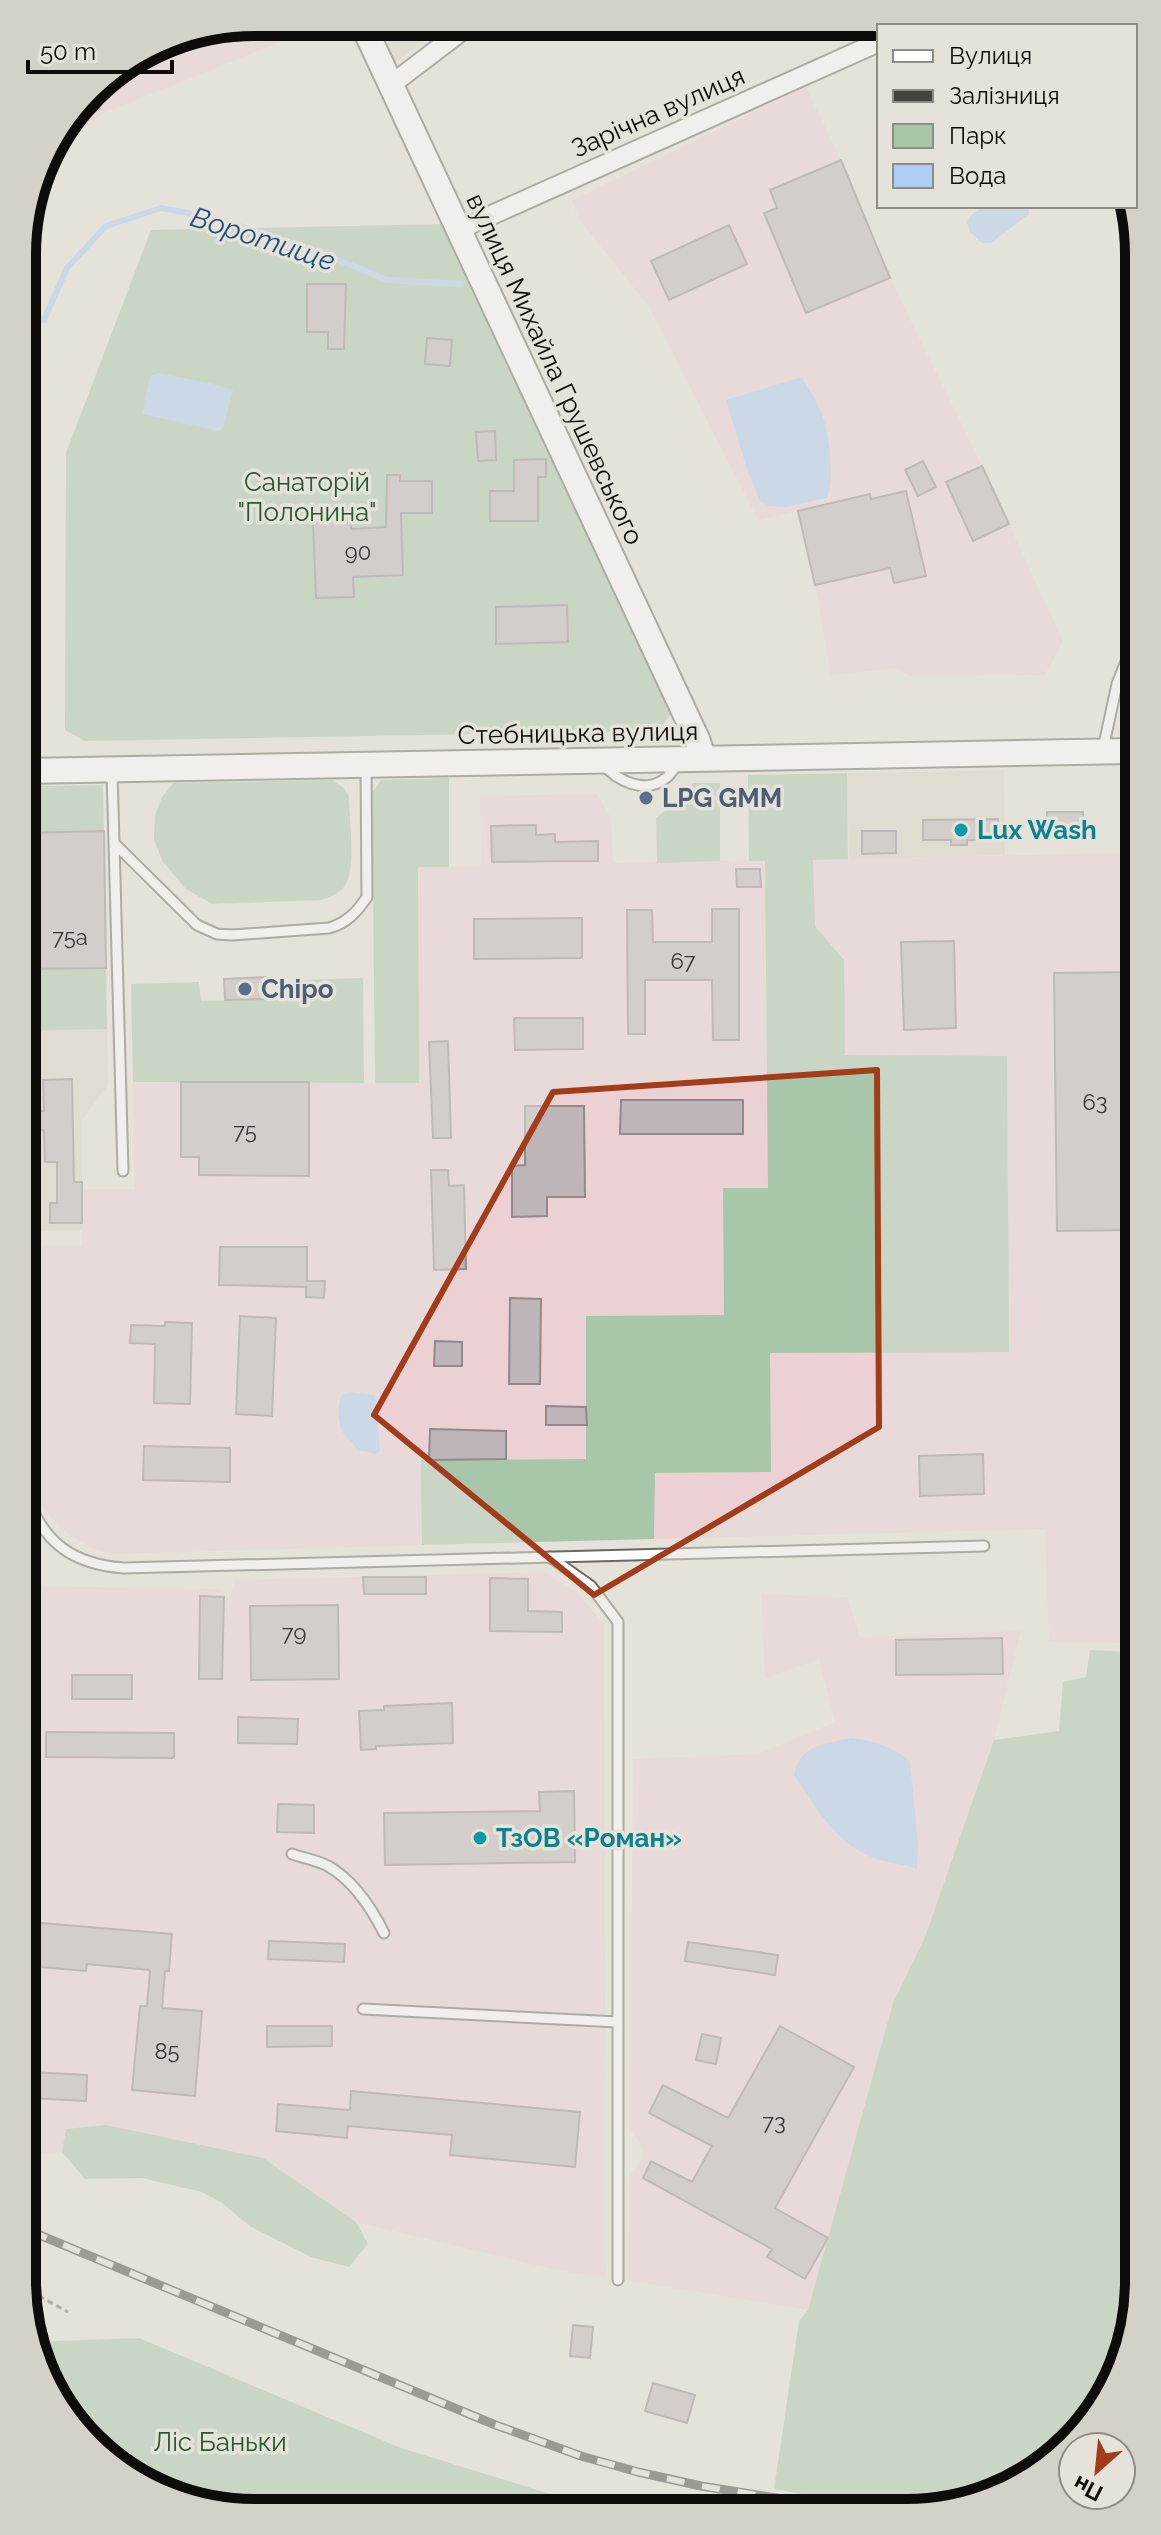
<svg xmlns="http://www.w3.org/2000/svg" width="1161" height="2535" viewBox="0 0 1161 2535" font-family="Raleway,sans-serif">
<rect width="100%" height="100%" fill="#e5e2da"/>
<!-- built -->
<path fill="#dad6c6" d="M376,23h74l-55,40z
M1004,770l1,85 -156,4 -2,-86z
M107,1029l1,56 -26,35v110l-56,1 -1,-200z"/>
<!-- industrial -->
<path fill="#ecd1d4" d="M254,22l73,1 -223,90 -61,49 3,-11 55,-71 65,-41z
M806,87l35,73 49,118 92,188 81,175 -18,34 -136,1 -12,-8 -66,7 -16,-90 -17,-74 -40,9 -109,-213 -71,-89 -6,-18z
M597,794l14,24 2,45 520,-10 3,790 -87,-1 -4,-113 -391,10v-66l117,-1 -1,-47 -183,1 -1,33 -164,1v85l-309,9 -23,-6 -30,-20 -20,-24 -13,-48 -1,-211 56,1v-57h53l-2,-107 286,1 -1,-216 63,-1 -1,-70z
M544,1572l34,21 26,32 2,653 -45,-7 -353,-84 -126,-33 -53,-1 -2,-567 192,3 9,10 8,-19z
M761,1594l86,3 13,40 161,-6 -27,109 -69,197 -32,66 -85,307 -179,-29 1,-107 12,-13 2,-13 -14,-18 3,-371 125,-5 77,-32 -16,-63 -54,19z"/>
<!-- green -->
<path fill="#a8c7aa" d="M443,224l229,488 -14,19 -573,10 -20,-11 1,-277 85,-223z
M847,773l1,86 -35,1 2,66 29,34 1,95 162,1 2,296 -239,1 1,119 -116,1 -1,66 -232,6 -1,-85 165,-1v-143l138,-1 -1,-127h45l-3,-327h-16l-1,-86z
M449,778v89h-31l1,216h-44l-3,-290 9,-13z
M332,780l12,8 5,9c0,21 8,74 -5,90 -6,7 -15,10 -23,13l-109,4 -26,-15 -23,-27 -9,-22 1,-25 7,-18 11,-14z
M693,783h27v78l-63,2 -1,-45 25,-20z
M103,785l1,46 -79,2v-39l10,-8z
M106,968l1,61 -82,2v-62z
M363,978l1,105 -231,-1 -2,-98 68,-2 2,19 88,-3 12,-18z
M1090,1650l46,2 2,645 -47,126 -55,51 -20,9 -33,6 -124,9 -46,-2 -39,-7 25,-168 9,-11 85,-307 32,-66 69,-197 65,-9 4,-49 23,-5z
M106,2125l157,33 93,64 12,22 -19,23 -38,-10 -60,-30 -29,-24 -20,-11 -60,-14 -57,1 -23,-27 4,-23z
M139,2338l262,110 192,59 -384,2 -108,-54 -71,-113z"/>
<!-- water -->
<path fill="#accef4" d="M985,206h43l1,8 -38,29h-9l-12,-11 -3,-10 5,-8z
M158,373l51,10 24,7 -10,38 -4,3 -77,-17 8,-38z
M802,377c7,13 16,26 21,40 6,17 12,64 4,81l-41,9 -17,-1 -9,-5 -12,-29 -22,-72z
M350,1392l25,3 5,56 -5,3 -18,-4c-4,-8 -8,-9 -13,-16 -7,-9 -7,-29 -2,-39z
M852,1738c22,3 40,8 58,23l8,83 -1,25c-16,-6 -33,-6 -48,-13 -36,-16 -54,-50 -75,-81 6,-31 30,-31 58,-37z"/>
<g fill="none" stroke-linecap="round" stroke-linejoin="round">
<!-- stream -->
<path stroke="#accef4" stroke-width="6" d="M23,314l21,6 23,-52 39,-42 55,-18 54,10 104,34 68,28 74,4"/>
</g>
<!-- building -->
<path fill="#beb5b9" stroke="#91898c" stroke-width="2" d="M91,93l9,16 -38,22z
M841,160l49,118 -84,35 -42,-100 13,-5 -7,-18z
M729,225l18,39 -78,36 -18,-39z
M307,284h39l-2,65h-16v-17h-21z
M427,338l25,2 -2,26 -25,-2z
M495,431l1,29 -18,1 -2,-29z
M546,459v18h-8v44h-48v-30h24v-31z
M923,461l13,26 -18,9 -13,-26z
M982,466l27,58 -36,17 -27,-59z
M387,475h13v6h32v32h-31l2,62 -50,2 1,20 -38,1 -3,-75 38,-1v7l35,-2z
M906,491l20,85 -32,7 -4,-15 -75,17 -17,-74 72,-17 1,5z
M567,605l1,37 -72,2v-37z
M1047,812h36l1,24h-37z
M998,819l1,21h-32v5h-16v-5h-28v-20z
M536,825v10l19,-1v8l43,-1v20l-106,1 -1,-36z
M104,831l2,137 -81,1v-136z
M862,831h34v22l-34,1z
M736,869h24l1,18h-24z
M712,909h27v131h-26l-1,-60h-67v54h-17l-1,-124h25l1,32h59z
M582,918v40l-108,1v-40z
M954,941l2,87 -52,2 -3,-88z
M1134,972l1,258 -78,1 -3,-258z
M266,977v22l-41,1 -1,-21z
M514,1018h69v31l-68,1z
M448,1041l3,97h-18l-4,-96z
M72,1079l2,103h8v41h-32v-20h7v-41h-12l-1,-32 -10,1v-20h10l-1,-31z
M181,1082h128v94l-110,-1v-18h-18z
M621,1100h122v34h-123z
M525,1106h59l1,91h-38v19l-35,1v-51l13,-1z
M431,1170h17l1,16 15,-1 2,84 -32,1z
M220,1247h87v34h18l-1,17 -18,-1v-10l-87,-2z
M510,1298l31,1 -1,85h-31z
M240,1316l36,2 -4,98 -36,-2z
M165,1322l27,1 -2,81 -36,-1 1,-59 -25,-1 1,-18 34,1z
M435,1341l27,1v24h-28z
M546,1406l40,1 1,18h-41z
M430,1429l76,2v28l-77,1z
M144,1446l86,2v34l-87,-2z
M983,1454l1,40 -64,2 -1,-40z
M363,1577h63v17h-62z
M490,1578l38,1v32l34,1v20l-72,-1z
M200,1596l24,1 -2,82h-23z
M338,1605l1,74 -88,1 -1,-74z
M1002,1638l1,36 -107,1v-35z
M72,1675h60v24h-60z
M452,1703l1,40 -77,3v3l-15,1 -2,-39 25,-1v-4z
M238,1717l60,2 -1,25 -59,-1z
M46,1732l128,1v25l-128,-1z
M574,1791l1,71 -190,3 -1,-52 156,-2 -1,-19z
M278,1804l36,1v28l-37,-1z
M29,1922l143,12 -3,37h-4l-3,37 40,3 -7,85 -63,-6 8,-84h7l3,-36 -63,-6 -1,7 -57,-5z
M269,1941l76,3 -1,18 -76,-3z
M688,1942l90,13 -3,20 -90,-14z
M267,2026h65v20l-65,1z
M780,2026l74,41 -79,141 53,30 -23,41 -38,-22 5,-8 -129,-71 8,-17 41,21 20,-36 -63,-33 14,-28 65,33z
M702,2034l19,4 -5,26 -20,-4z
M29,2072l58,3 -1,26 -57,-3z
M351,2091l229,21 -5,55 -125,-12 2,-20 -104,-9 -1,12 -71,-7 2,-27 72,6z
M573,2325l20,2 -3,31 -20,-2z
M653,2383l42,12 -8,28 -42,-12z"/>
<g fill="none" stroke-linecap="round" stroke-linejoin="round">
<!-- lane casing -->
<g stroke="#6a6861" stroke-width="13">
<path id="lane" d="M1103,749l14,-65 16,-40
M602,763c15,18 43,32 64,15 5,-4 9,-11 13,-16
M112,772l2,71 83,82 20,9 15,1 97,-7c18,-5 28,-16 38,-31l-1,-132
M114,843l9,328
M27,1495c16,48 46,69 96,73l861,-22
M550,1557l41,29 27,36v658
M292,1854c11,4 25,6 36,12 26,15 43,41 56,67
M363,2009l255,13"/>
</g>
<!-- street casing -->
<g stroke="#6a6861" stroke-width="22">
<path id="street" d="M392,84l80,-61
M458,230l421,-188"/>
</g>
<!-- secondary casing -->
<g stroke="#6a6861" stroke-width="28">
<path id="secondary" d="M362,23l335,716 7,20
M24,771l1109,-20"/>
</g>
<!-- path -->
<path stroke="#73716c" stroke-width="3" stroke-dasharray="6 4" stroke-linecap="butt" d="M30,2291l38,21"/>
<!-- lane -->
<use href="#lane" stroke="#fff" stroke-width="9"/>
<!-- street -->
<use href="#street" stroke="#fff" stroke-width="18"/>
<!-- secondary -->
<use href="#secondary" stroke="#fff" stroke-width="24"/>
<!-- rail casing -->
<g stroke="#45433f" stroke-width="9">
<path id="rail" d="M30,2231l463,193 88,32 57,16 63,14 107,17 72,-1 83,-6 38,-6"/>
</g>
<!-- rail -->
<use href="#rail" stroke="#e5e2da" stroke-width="6" stroke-dasharray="18" stroke-linecap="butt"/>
</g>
<!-- marked area -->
<path d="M0 0H1161V2535H0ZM877,1070l2,357 -285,168 -220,-180 179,-323z" fill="#e5e2da" fill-opacity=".55" fill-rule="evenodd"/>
<path fill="none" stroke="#a33c1a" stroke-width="6" stroke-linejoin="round" d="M877,1070l2,357 -285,168 -220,-180 179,-323z"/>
<!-- markers -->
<g fill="#5c6f8a" stroke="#e5e2da" stroke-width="3">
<circle cx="646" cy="798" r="8"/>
<circle cx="245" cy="989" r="8"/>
</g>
<g fill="#0f9aa8" stroke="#e5e2da" stroke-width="3">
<circle cx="961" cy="830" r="8"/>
<circle cx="480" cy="1838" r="8"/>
</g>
<g text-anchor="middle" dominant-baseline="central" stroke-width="7" stroke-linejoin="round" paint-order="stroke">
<!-- number labels -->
<g font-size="22" fill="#393635">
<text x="358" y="552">90</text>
<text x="70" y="937">75а</text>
<text x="683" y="961">67</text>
<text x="1095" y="1102">63</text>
<text x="245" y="1131">75</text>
<text x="294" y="1633">79</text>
<text x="167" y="2051">85</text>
<text x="774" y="2122">73</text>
</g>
<!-- street labels -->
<g font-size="26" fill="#0d0c09" stroke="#e5e2da">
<text transform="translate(658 112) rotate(-24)">Зарічна вулиця</text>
<text transform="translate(555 369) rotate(65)">вулиця Михайла Грушевського</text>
<text transform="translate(578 733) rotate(-1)">Стебницька вулиця</text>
</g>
<!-- park labels -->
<g font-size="26" fill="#255b2c" stroke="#e5e2da">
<text x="307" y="482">Санаторій<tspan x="307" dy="30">"Полонина"</tspan></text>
<text x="220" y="2442">Ліс Баньки</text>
</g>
<!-- service labels -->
<g font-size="26" font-weight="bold" fill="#4e5e75" stroke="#e5e2da" text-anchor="start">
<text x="662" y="798">LPG GMM</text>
<text x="261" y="989">Chipo</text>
</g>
<!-- culture labels -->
<g font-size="26" font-weight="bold" fill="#0d838f" stroke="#e5e2da" text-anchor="start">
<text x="977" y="830">Lux Wash</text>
<text x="496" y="1838">ТзОВ «Роман»</text>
</g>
<!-- water labels -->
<g font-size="28" font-style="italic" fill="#1f4e7e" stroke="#e5e2da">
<text transform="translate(263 239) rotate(18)">Воротище</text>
</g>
</g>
<!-- crop -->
<path d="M0 0H1161V2535H0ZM254 36H907A218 218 0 0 1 1125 254V2281A218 218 0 0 1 907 2499H254A218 218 0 0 1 36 2281V254A218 218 0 0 1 254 36Z" fill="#d4d1c9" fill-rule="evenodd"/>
<path fill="none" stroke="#0d0c09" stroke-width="10" d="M254 36H907A218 218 0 0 1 1125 254V2281A218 218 0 0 1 907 2499H254A218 218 0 0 1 36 2281V254A218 218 0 0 1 254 36Z"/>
<!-- legend -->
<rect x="877" y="24" width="260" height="184" fill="#e5e2da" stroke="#8f8c86" stroke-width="2"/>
<rect x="893" y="50" width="40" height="12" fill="#ffffff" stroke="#8f8c86" stroke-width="2"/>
<text x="949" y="64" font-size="24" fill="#0d0c09">Вулиця</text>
<rect x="893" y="90" width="40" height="12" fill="#45433f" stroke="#8f8c86" stroke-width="2"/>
<text x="949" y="104" font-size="24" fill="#0d0c09">Залізниця</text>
<rect x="893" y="124" width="40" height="24" fill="#a8c7aa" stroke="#8f8c86" stroke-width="2"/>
<text x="949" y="144" font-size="24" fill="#0d0c09">Парк</text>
<rect x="893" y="164" width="40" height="24" fill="#accef4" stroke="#8f8c86" stroke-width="2"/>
<text x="949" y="184" font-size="24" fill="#0d0c09">Вода</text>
<!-- north arrow -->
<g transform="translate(1097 2471) rotate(207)"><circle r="38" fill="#e5e2da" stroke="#8f8c86" stroke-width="2"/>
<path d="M0-6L14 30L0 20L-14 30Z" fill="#a33c1a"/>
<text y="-12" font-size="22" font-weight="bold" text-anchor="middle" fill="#0d0c09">Пн</text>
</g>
<!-- scale -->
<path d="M28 60v12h144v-12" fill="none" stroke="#0d0c09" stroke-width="4"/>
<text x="40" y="60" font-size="24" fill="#0d0c09" stroke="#e5e2da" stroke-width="6" paint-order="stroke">50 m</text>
</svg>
